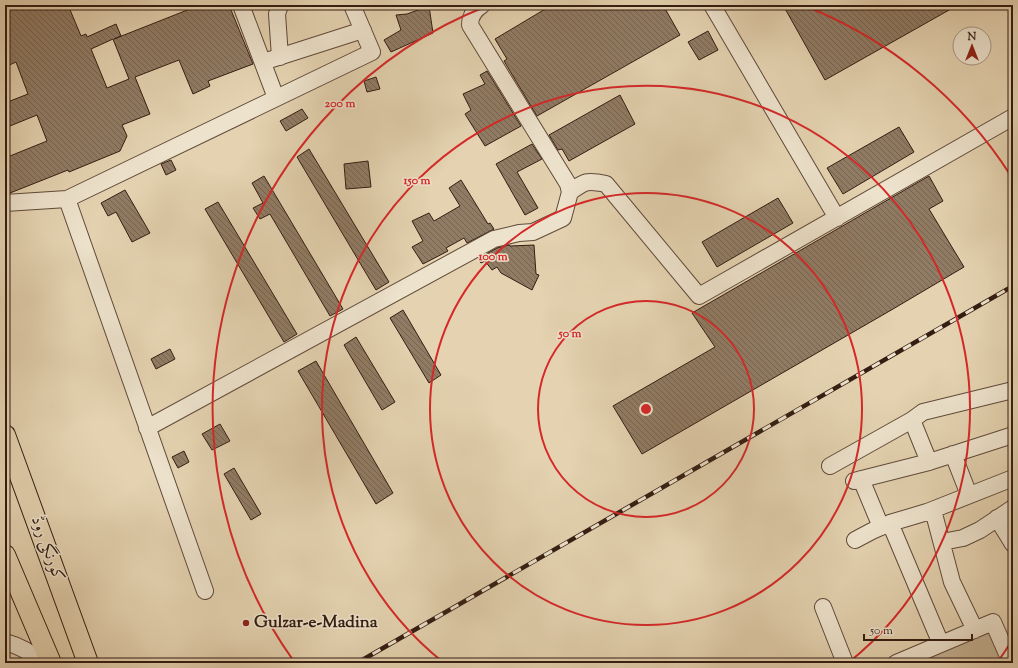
<svg xmlns="http://www.w3.org/2000/svg" width="1018" height="668" viewBox="0 0 1018 668" font-family="'Sorts Mill Goudy',Amiri,serif">
<defs>
<pattern id="building-back-hatch" width="6" height="6" patternUnits="userSpaceOnUse"><rect width="6" height="6" fill="#907b64"/><path d="M-1 5l2 2M0 0l6 6M5-1l2 2" fill="none" stroke="#766451"/></pattern>
</defs>
<rect width="100%" height="100%" fill="#e4d2b0"/>
<filter id="stains"><feTurbulence type="fractalNoise" baseFrequency=".005" numOctaves="4"/><feColorMatrix values="0 0 0 0 .2 0 0 0 0 .09 0 0 0 0 .02 0 0 0 .5 -.17"/></filter>
<radialGradient id="worn" r=".72"><stop offset=".6" stop-color="#630" stop-opacity="0"/><stop offset="1" stop-color="#630" stop-opacity=".3"/></radialGradient>
<!-- green -->
<path fill="#c6b395" stroke="#7d6854" d="M994,624l17,39h-106z"/>
<!-- building -->
<path fill="url(#building-back-hatch)" stroke="#341d12" fill-rule="evenodd" d="M5,5h63l13,31 5,-2 1,3 29,-13 5,12 -7,3 86,-34h29l24,59 -45,17 2,5 -17,8 -14,-34 -44,17 15,37 -28,11 5,11 -7,15 -51,21 -1,-2 -58,23 -5,-11v-24l42,-17 -10,-26 -32,13v-25l23,-9 -12,-32 -11,5zM113,39l16,40 -22,9 -16,-39z
M552,5h111l17,30 -143,81 -33,-55 3,-2 -12,-20z
M783,5h175l-133,75z
M429,6l4,27 -42,19 -7,-12 17,-10 -5,-15 11,-1z
M708,31l10,19 -19,10 -11,-18z
M487,71l34,55 -36,20 -20,-32 6,-4 -8,-16 22,-10 -5,-9z
M376,77l4,12 -13,3 -3,-11z
M620,95l15,29 -66,37 -7,-12 -4,1 -9,-15z
M302,109l6,9 -22,13 -6,-10z
M899,127l15,25 -71,42 -16,-26z
M532,144l10,15 -25,13 21,36 -13,7 -29,-51z
M309,149l80,133 -13,8 -79,-133z
M171,160l5,10 -10,5 -5,-11z
M368,161l3,26 -25,2 -2,-25z
M264,176l79,133 -13,7 -60,-102 -10,5 -7,-11 10,-5 -11,-20z
M929,176l14,25 -14,8 35,58 -71,42 -251,145 -29,-48 102,-59 -23,-34z
M461,180l27,44 2,-1 4,6 -27,14 -3,-5 -18,10 2,3 -25,13 -11,-17 11,-6 -11,-20 17,-8 5,8 26,-15 -11,-18z
M125,190l25,43 -18,9 -16,-30 -8,4 -7,-13z
M778,198l15,25 -76,44 -15,-25z
M218,202l79,132 -13,8 -79,-133z
M509,245l1,1 24,-1 2,29 3,1 -7,15 -31,-17 -4,-6 -5,3 -7,-9 -4,2 -3,-4 19,-11z
M403,310l38,65 -12,8 -39,-65z
M356,337l39,65 -13,8 -38,-65z
M170,349l5,10 -19,10 -5,-10z
M316,361l77,132 -17,11 -78,-133z
M220,424l10,17 -18,9 -10,-16z
M184,451l5,11 -11,6 -6,-11z
M234,468l27,46 -10,6 -27,-46z"/>
<g fill="none" stroke-linecap="round" stroke-linejoin="round">
<!-- minor casing -->
<g stroke="#604a3a" stroke-width="18">
<path id="minor" d="M241,5l35,93
M712,5l125,213
M280,57l-3,-43 3,-9
M263,62l100,-32
M570,192c15,-11 17,-12 36,-8l93,112 314,-179
M67,199l138,392
M5,203l62,-4 305,-147 -20,-47
M912,420l17,42
M147,428l347,-189 25,-6 14,-1 30,-14 7,-26 -2,-8 -98,-159c0,-9 4,-15 12,-20
M953,454l16,41
M830,466l82,-46 11,-8 90,-22
M861,479l20,48
M854,481l75,-19 84,-27
M933,510l19,72 23,48
M997,518l16,26
M890,523l51,121
M855,540l17,-9 18,-8 37,-11 86,-34
M942,542l21,-4 17,-8 33,-22
M823,607l22,56
M5,642c15,4 26,10 38,21
M896,663l97,-41 18,41"/>
</g>
<!-- major casing -->
<g stroke="#341d12" stroke-width="22">
<path id="major" d="M5,435l83,228
M5,555l46,108"/>
</g>
<!-- minor -->
<use href="#minor" stroke="#ede2cc" stroke-width="16"/>
<!-- major -->
<use href="#major" stroke="#e4d2b0" stroke-width="20"/>
<!-- rail casing -->
<g stroke="#341d12" stroke-width="4.5">
<path id="rail" d="M357,663l656,-377"/>
</g>
<!-- rail -->
<use href="#rail" stroke="#ede2cc" stroke-width="3" stroke-dasharray="9" stroke-linecap="butt"/>
</g>
<!-- distance rings -->
<g fill="none" stroke="#d62828" stroke-width="2">
<circle cx="646" cy="409" r="108"/>
<circle cx="646" cy="409" r="216"/>
<path d="M444 663A324 324 0 1 1 848 663"/>
<path d="M1011 642A433 433 0 0 1 999 660M293 660A433 433 0 0 1 487 6M805 6A433 433 0 0 1 1011 176"/>
</g>
<!-- markers -->
<circle fill="#8f2418" stroke="#ede2cc" stroke-width="1.5" cx="246" cy="623" r="4"/>
<g text-anchor="middle" dominant-baseline="central" stroke-width="3" stroke-linejoin="round" paint-order="stroke">
<!-- street labels -->
<g font-size="17" fill="#341d12" stroke="#ede2cc">
<text transform="translate(47 549) rotate(70)">کورنگی روڈ</text>
</g>
<!-- poi labels -->
<g font-size="17" font-weight="bold" fill="#341d12" stroke="#ede2cc" text-anchor="start">
<text x="254" y="623">Gulzar-e-Madina</text>
</g>
</g>
<circle cx="646" cy="409" r="6" fill="#d62828" stroke="#ede2cc" stroke-width="2"/>
<g font-size="12" text-anchor="middle" font-weight="bold" fill="#d62828" stroke="#ede2cc" stroke-width="3" stroke-linejoin="round" paint-order="stroke">
<text x="340" y="107">200 m</text>
<text x="417" y="184">150 m</text>
<text x="493" y="260">100 m</text>
<text x="570" y="337">50 m</text>
</g>
<!-- margin -->
<rect width="1018" height="668" fill="none" stroke="#e4d2b0" stroke-width="20"/>
<rect x="6" y="6" width="1006" height="656" fill="none" stroke="#341d12" stroke-width="2"/>
<rect x="10" y="10" width="998" height="648" fill="none" stroke="#341d12"/>
<!-- north arrow -->
<g transform="translate(972 46)"><circle r="19" fill="#ede2cc" stroke="#a39382"/>
<path d="M0-3L7 15L0 10L-7 15Z" fill="#8f2418"/>
<text y="-6" font-size="11" font-weight="bold" text-anchor="middle" fill="#341d12">N</text>
</g>
<!-- scale -->
<path d="M864 634v6h108v-6" fill="none" stroke="#341d12" stroke-width="2"/>
<text x="870" y="634" font-size="12" fill="#341d12" stroke="#ede2cc" stroke-width="3" paint-order="stroke">50 m</text>
<rect width="100%" height="100%" filter="url(#stains)"/>
<rect width="100%" height="100%" fill="url(#worn)"/>
</svg>
